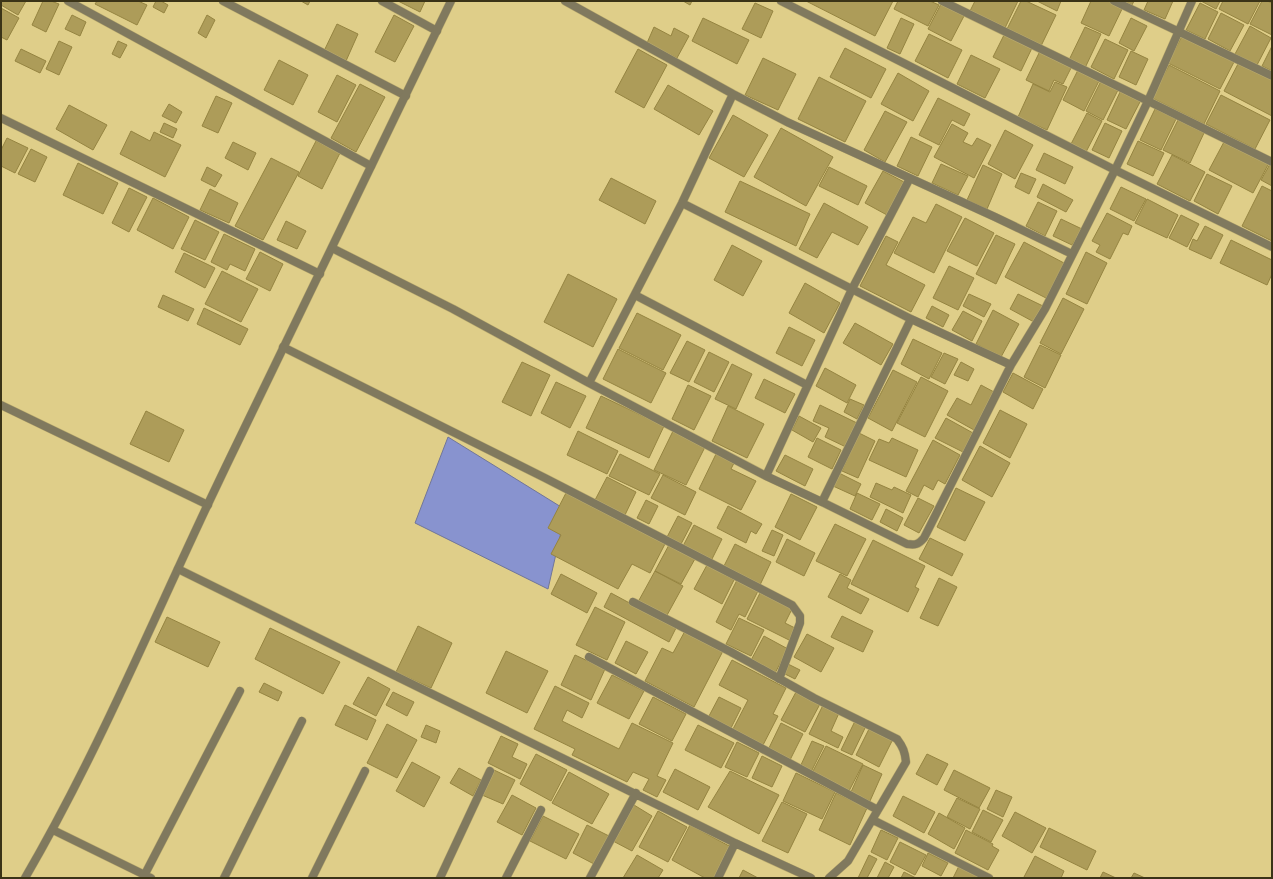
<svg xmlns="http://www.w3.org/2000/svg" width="1273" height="879" viewBox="0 0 1273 879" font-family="Quicksand,sans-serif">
<rect width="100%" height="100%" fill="#dfce89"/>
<!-- water -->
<path fill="#8893cf" stroke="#717698" d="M448,437l118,73 -18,79 -133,-66z"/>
<!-- building -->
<path fill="#ad9c59" stroke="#958441" d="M1,1h25l-8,14 -17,-10z
M43,1h8l8,3 -13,28 -14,-7z
M97,1h41l9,4 -10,20 -42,-21z
M156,1h5l7,4 -4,8 -11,-6z
M301,1h9l-2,4z
M398,1h27l-5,11z
M683,1h9l-2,4z
M806,1h87l-18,35z
M898,1h32l9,4 -11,21 -34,-17z
M975,1h43l-13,27 -35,-17z
M1021,1h5l30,14 -15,31 -34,-17z
M1037,1h24l-4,10z
M1091,1h18l14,6 -14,29 -28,-13z
M1124,1h10l-2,4z
M1148,1h25l-8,18 -21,-9z
M1201,1h19l-4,8z
M1223,1h37l-12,23 -29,-15z
M1262,1h5l5,2v32l-22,-11z
M755,3l18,8 -12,27 -19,-9z
M1200,3l18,9 -13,27 -19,-9z
M941,4l23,12 -13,25 -23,-12z
M1,8l18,10 -12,22 -6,-3z
M1221,13l23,12 -14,26 -22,-12z
M72,15l14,7 -6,14 -15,-7z
M207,15l8,5 -9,18 -8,-5z
M394,15l20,11 -19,36 -20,-10z
M703,18l46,22 -12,24 -45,-23z
M901,18l13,6 -14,30 -13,-6z
M1131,18l16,8 -13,25 -15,-8z
M337,24l21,10 -12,27 -22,-10z
M1250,26l21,12 -14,27 -22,-11z
M654,27l17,9 3,-8 15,8 -12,22 -30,-15z
M1085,27l16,7 -16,34 -16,-8z
M929,34l33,16 -14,28 -33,-17z
M1004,35l28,13 -11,23 -28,-14z
M1182,36l52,26 -14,27 -52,-26z
M1105,39l23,11 -14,29 -23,-12z
M59,41l13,6 -13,28 -13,-6z
M118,41l9,4 -7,13 -8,-4z
M1272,46v25l-10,-5z
M845,48l41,21 -15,29 -41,-21z
M21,49l25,12 -6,12 -25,-12z
M638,49l29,16 -23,43 -29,-16z
M1040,51l32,15 -9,18 -9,-4 -5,11 -23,-11z
M1131,51l17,8 -12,26 -17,-8z
M971,55l29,14 -15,29 -28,-14z
M763,58l33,16 -18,36 -33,-15z
M279,60l29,15 -15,30 -29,-15z
M1239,62l33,17v37l-48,-25z
M1169,65l51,26 -16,33 -52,-26z
M1078,70l21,11 -15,30 -21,-11z
M898,73l31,18 -16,30 -32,-17z
M337,75l19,10 -19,37 -19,-10z
M819,77l47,24 -21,41 -47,-23z
M1101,81l17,9 -15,30 -17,-9z
M1055,82l12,5 -20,43 -29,-13 15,-33 17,8z
M360,84l25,13 -29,55 -25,-14z
M668,85l45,26 -14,24 -45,-26z
M1121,90l20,10 -15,29 -19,-9z
M1221,95l49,25 -15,29 -49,-25z
M216,96l16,7 -14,30 -16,-7z
M938,98l32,16 -6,12 -12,-6 -13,25 -20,-10z
M169,104l13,8 -6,11 -14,-7z
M69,105l38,20 -14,25 -37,-21z
M1155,109l21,10 -15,31 -21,-10z
M885,111l22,11 -22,40 -21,-12z
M1087,113l15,8 -16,31 -15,-8z
M733,115l35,20 -24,42 -35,-19z
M1178,120l26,13 -14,30 -27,-13z
M164,123l13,6 -4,9 -13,-6z
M1105,123l17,8 -13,27 -17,-8z
M952,124l16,9 -5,9 9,4 5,-8 14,7 -17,33 -40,-21z
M781,128l52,29 -27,49 -52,-29z
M1005,130l28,15 -18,34 -27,-15z
M131,131l19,10 4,-9 27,13 -16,32 -45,-23z
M911,137l21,10 -14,29 -21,-10z
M7,138l21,10 -13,25 -14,-7v-16z
M1225,140l44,23 -16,30 -44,-23z
M316,141l24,12 -18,36 -24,-13z
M1138,141l26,12 -11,23 -26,-12z
M233,142l23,11 -8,17 -23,-12z
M31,149l16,8 -12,25 -17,-8z
M1044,153l29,14 -8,17 -29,-14z
M1172,155l33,17 -15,29 -33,-17z
M271,158l28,14 -36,68 -28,-14z
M78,163l40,20 -15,31 -40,-19z
M941,164l27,12 -10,19 -26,-12z
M1270,164l2,1v21l-11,-6z
M983,165l19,9 -15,35 -20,-9z
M207,167l15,8 -7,12 -14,-7z
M829,167l38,19 -9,19 -39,-19z
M883,171l21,11 -17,33 -22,-12z
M1021,173l15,6 -7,15 -14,-7z
M1207,174l25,12 -14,28 -24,-13z
M611,178l45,23 -11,23 -46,-24z
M740,181l70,33 -14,32 -71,-34z
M1043,184l30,16 -7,12 -29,-15z
M1262,186l10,5v50l-30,-15z
M1121,187l25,12 -12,22 -24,-12z
M129,188l18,9 -18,35 -17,-9z
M210,189l28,14 -9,20 -29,-13z
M153,198l36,19 -16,32 -36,-19z
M1147,199l31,16 -11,23 -32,-15z
M1038,202l19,9 -12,25 -19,-10z
M824,203l44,24 -10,18 -26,-13 -15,26 -18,-9z
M936,204l26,13 -28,56 -40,-20 19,-36 13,6z
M1107,213l25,13 -4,9 -5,-2 -13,26 -14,-7 4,-7 -8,-4z
M1181,215l18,9 -12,23 -18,-9z
M965,218l29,15 -17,33 -30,-15z
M1061,219l21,10 -10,16 -19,-9z
M195,220l24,12 -14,28 -24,-11z
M286,221l20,10 -9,18 -20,-9z
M1205,226l18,9 -12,24 -22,-10 4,-10 4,2z
M224,234l31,15 -10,22 -15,-7 -3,6 -16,-8z
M996,235l19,9 -19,40 -20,-10z
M886,236l12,6 -12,23 39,20 -14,27 -51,-26z
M1231,240l41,20v14l-5,11 -47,-22z
M1024,242l40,21 -18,35 -41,-21z
M732,245l30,16 -19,35 -29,-16z
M260,252l23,12 -13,27 -24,-12z
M1086,252l21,11 -20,41 -21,-10z
M184,253l31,15 -10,20 -30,-16z
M949,266l25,12 -16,32 -25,-12z
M222,271l36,18 -17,33 -36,-18z
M568,274l49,25 -24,48 -49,-25z
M805,283l35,20 -16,30 -35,-20z
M969,294l22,10 -7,13 -21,-11z
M1018,294l25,12 -9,16 -24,-13z
M163,295l31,14 -6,12 -30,-14z
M1063,298l21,11 -23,45 -21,-11z
M932,306l17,9 -6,12 -17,-9z
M204,308l44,21 -8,16 -43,-21z
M993,310l26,14 -18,33 -25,-13z
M963,311l19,10 -10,20 -20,-11z
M637,313l44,22 -18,35 -44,-22z
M855,323l38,21 -12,21 -38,-22z
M789,327l26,13 -13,26 -26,-13z
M913,339l29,14 -13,26 -28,-15z
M687,341l18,9 -16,32 -19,-9z
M1040,345l21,10 -16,33 -21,-11z
M618,349l48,24 -15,30 -48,-24z
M709,352l20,10 -15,30 -20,-10z
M944,353l14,6 -13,25 -14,-7z
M522,362l28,13 -19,41 -29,-14z
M961,362l13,7 -6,12 -14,-6z
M732,364l20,10 -16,35 -21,-10z
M825,368l31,17 -9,18 -31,-17z
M893,370l24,12 -25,49 -24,-13z
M1013,373l30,16 -10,20 -30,-17z
M921,377l27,14 -23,46 -28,-14z
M764,379l31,15 -10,19 -30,-15z
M556,382l30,14 -16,32 -29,-15z
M688,385l23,11 -17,34 -22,-11z
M981,385l13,7 -20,38 -27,-15 10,-17 14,7z
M601,396l63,30 -15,32 -63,-30z
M850,399l14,6 -7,14 -13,-7z
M820,405l37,18 -11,24 -21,-10 4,-9 -16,-7z
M728,406l36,18 -17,34 -35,-17z
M1000,410l27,14 -17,34 -27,-15z
M146,411l38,19 -15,32 -39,-18z
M799,416l22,12 -8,14 -21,-12z
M946,418l27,15 -10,19 -28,-14z
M578,431l40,20 -11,23 -40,-19z
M673,431l32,16 -19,38 -32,-15z
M859,433l16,8 -17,37 -16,-7z
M817,438l24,12 -9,19 -24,-12z
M892,438l26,12 -12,27 -37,-17 10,-21 10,4z
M933,440l27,15 -15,29 -7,-4 -5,10 -9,-5 -6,12 -12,-6z
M980,446l30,17 -18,34 -30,-17z
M620,454l40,20 -11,21 -40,-19z
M716,454l18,9 -3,6 25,12 -15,29 -42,-21z
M785,455l28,14 -8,17 -29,-15z
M839,473l22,11 -6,12 -22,-10z
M663,475l33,17 -11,23 -34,-17z
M607,477l29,15 -12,25 -30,-15z
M876,483l16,7 2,-3 17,8 -8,18 -33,-16z
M956,488l29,14 -20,39 -28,-14z
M567,491l99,51 -16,31 -18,-9 -14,25 -67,-35 10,-19 -13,-7z
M857,493l23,11 -8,16 -22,-11z
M791,494l26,13 -17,33 -25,-13z
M918,498l16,8 -15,27 -15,-8z
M646,500l12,6 -9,18 -12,-6z
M728,506l34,18 -6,10 -5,-3 -5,12 -29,-15z
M886,509l17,9 -6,13 -17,-9z
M678,516l14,7 -12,23 -14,-7z
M835,524l31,15 -19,37 -31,-15z
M694,525l28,14 -11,22 -28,-15z
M772,530l11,5 -9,21 -12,-5z
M930,538l33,16 -11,22 -33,-17z
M787,539l28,14 -11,23 -28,-14z
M873,540l52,26 -10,21 4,2 -11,23 -57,-28z
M670,543l26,14 -15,27 -26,-13z
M735,544l36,18 -11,23 -37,-17z
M707,565l27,15 -12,24 -28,-15z
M655,571l28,15 -17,31 -28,-15z
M561,574l36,19 -10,20 -36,-19z
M840,574l11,6 -4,8 22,11 -8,15 -33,-17z
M939,578l18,9 -19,39 -18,-8z
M737,580l21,11 -13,26 -6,-3 -8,16 -15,-8z
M611,593l65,35 -7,14 -65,-35z
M760,593l32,16 -7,14 12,6 -6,12 -44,-22z
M595,607l30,15 -18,38 -31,-15z
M842,616l31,15 -10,21 -32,-15z
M167,617l53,25 -12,25 -53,-25z
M739,618l25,12 -13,26 -25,-12z
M418,626l34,17 -21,45 -35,-16z
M270,628l70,34 -17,32 -68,-35z
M685,631l38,20 -29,56 -49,-26 17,-33 11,5z
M807,634l27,14 -13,24 -27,-15z
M764,636l24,13 -14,26 -24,-13z
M626,641l22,11 -12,22 -21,-11z
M506,651l42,20 -21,42 -41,-20z
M575,655l30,14 -14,31 -30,-15z
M732,660l54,28 -13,26 5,2 -16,31 -30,-16 16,-31 -29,-15z
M788,664l12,6 -5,9 -12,-6z
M612,675l32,16 -15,28 -32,-16z
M368,677l22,12 -14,27 -23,-12z
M264,683l18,9 -4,9 -19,-9z
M555,686l34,17 -7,15 -15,-8 -5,11 57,28 13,-26 41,20 -16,33 9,4 -9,17 -14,-7 6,-11 -16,-7 -6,10 -55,-27 3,-6 -41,-20z
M393,692l21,10 -7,14 -21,-11z
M796,692l24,12 -15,28 -24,-12z
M653,697l33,17 -14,27 -33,-17z
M719,697l22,11 -10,20 -22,-12z
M345,705l31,15 -9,20 -32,-15z
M823,705l16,8 -8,18 12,6 -5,11 -29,-14z
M855,721l11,5 -14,29 -11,-5z
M781,723l22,11 -13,26 -22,-10z
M387,724l30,16 -20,38 -30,-15z
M426,725l14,6 -4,12 -15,-6z
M698,725l36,18 -13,25 -36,-18z
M870,727l23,12 -14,28 -23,-12z
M501,736l17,8 -6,13 15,7 -7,15 -32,-16z
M812,741l12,5 -13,26 -11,-5z
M737,742l22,11 -12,24 -22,-10z
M826,746l37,18 -14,27 -37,-18z
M536,754l31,16 -16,31 -31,-17z
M927,754l21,10 -11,21 -21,-11z
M762,756l20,10 -10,21 -20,-9z
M412,762l28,15 -16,30 -28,-16z
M863,765l19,9 -12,27 -19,-9z
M459,768l22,12 -8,16 -23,-13z
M675,769l35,18 -12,23 -35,-18z
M494,770l21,10 -12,24 -21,-9z
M954,770l36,18 -11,20 -35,-18z
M730,771l49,24 -20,39 -51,-27z
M569,772l40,22 -17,30 -40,-21z
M796,773l39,19 -13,27 -39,-18z
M996,790l16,7 -9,20 -16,-8z
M836,793l31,15 -17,37 -31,-15z
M512,795l24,13 -14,27 -25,-13z
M903,796l32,16 -11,21 -31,-17z
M957,798l23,11 -10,20 -23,-12z
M782,802l25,12 -19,39 -26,-12z
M634,805l18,11 -20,35 -19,-10z
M983,810l20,10 -12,22 -19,-10z
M658,811l29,16 -19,35 -29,-15z
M1015,812l31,16 -14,25 -30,-17z
M939,813l26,15 -11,21 -26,-15z
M543,816l36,18 -13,25 -36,-18z
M587,825l22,11 -15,28 -21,-11z
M690,825l41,22 -16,31h-10l-33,-18z
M1049,828l47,23 -9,19 -47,-23z
M881,830l17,8 -11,22 -16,-8z
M966,830l27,14 -1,2 7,4 -11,20 -33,-17z
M900,842l26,13 -11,20 -25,-13z
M928,853l20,10 -7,13 -19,-10z
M637,855l26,15 -5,8h-35z
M869,855l8,4 -10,19h-9z
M1035,856l29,15 -3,7h-35l-2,-1z
M885,862l9,5 -6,11h-11z
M959,866l21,12h-27z
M743,870l15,8h-19z
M904,872l12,6h-15z
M1103,872l13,6h-16z
M1134,873l11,5h-14z"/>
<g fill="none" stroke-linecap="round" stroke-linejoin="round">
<!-- minor casing -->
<g stroke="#bbac70" stroke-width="9">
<path id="minor" d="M68,1l303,165
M223,1l183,95
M382,1l55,30
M565,1l168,93 54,28 208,95 77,37
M781,1l334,169 157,77
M942,1l206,100 124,61
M1114,1l158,75
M1,118l319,156
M682,203l229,116 100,46
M332,248l121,61 136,74 93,-180 51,-109
M635,295l172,90
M283,347l262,131 247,127 8,11v7l-21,56
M589,383l177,93 56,26 89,-183
M1,405l207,100
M766,476l86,-187 58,-111
M822,502l85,42c8,1 11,1 17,-6l87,-173 34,-56 70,-139 33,-69 44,-100
M178,569l557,274 76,35
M633,602l98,50 83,46 83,41c6,8 8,13 9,23l-58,99 -19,17
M589,657l289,153
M873,820l116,58
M53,830l98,48
M145,874l95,-183
M224,878l78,-157
M312,878l53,-107
M440,878l50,-107
M506,878l35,-68
M590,878l46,-85
M718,878l17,-35"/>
</g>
<!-- tertiary casing -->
<g stroke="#bbac70" stroke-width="9">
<path id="tertiary" d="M25,878c70,-120 124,-249 183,-374 80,-168 162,-335 243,-503"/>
</g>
<!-- minor -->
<use href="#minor" stroke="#80795e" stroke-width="8"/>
<!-- tertiary -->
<use href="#tertiary" stroke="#80795e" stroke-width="8"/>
</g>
<!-- border -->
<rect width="1273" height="879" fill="none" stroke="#3a3317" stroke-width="4"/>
</svg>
